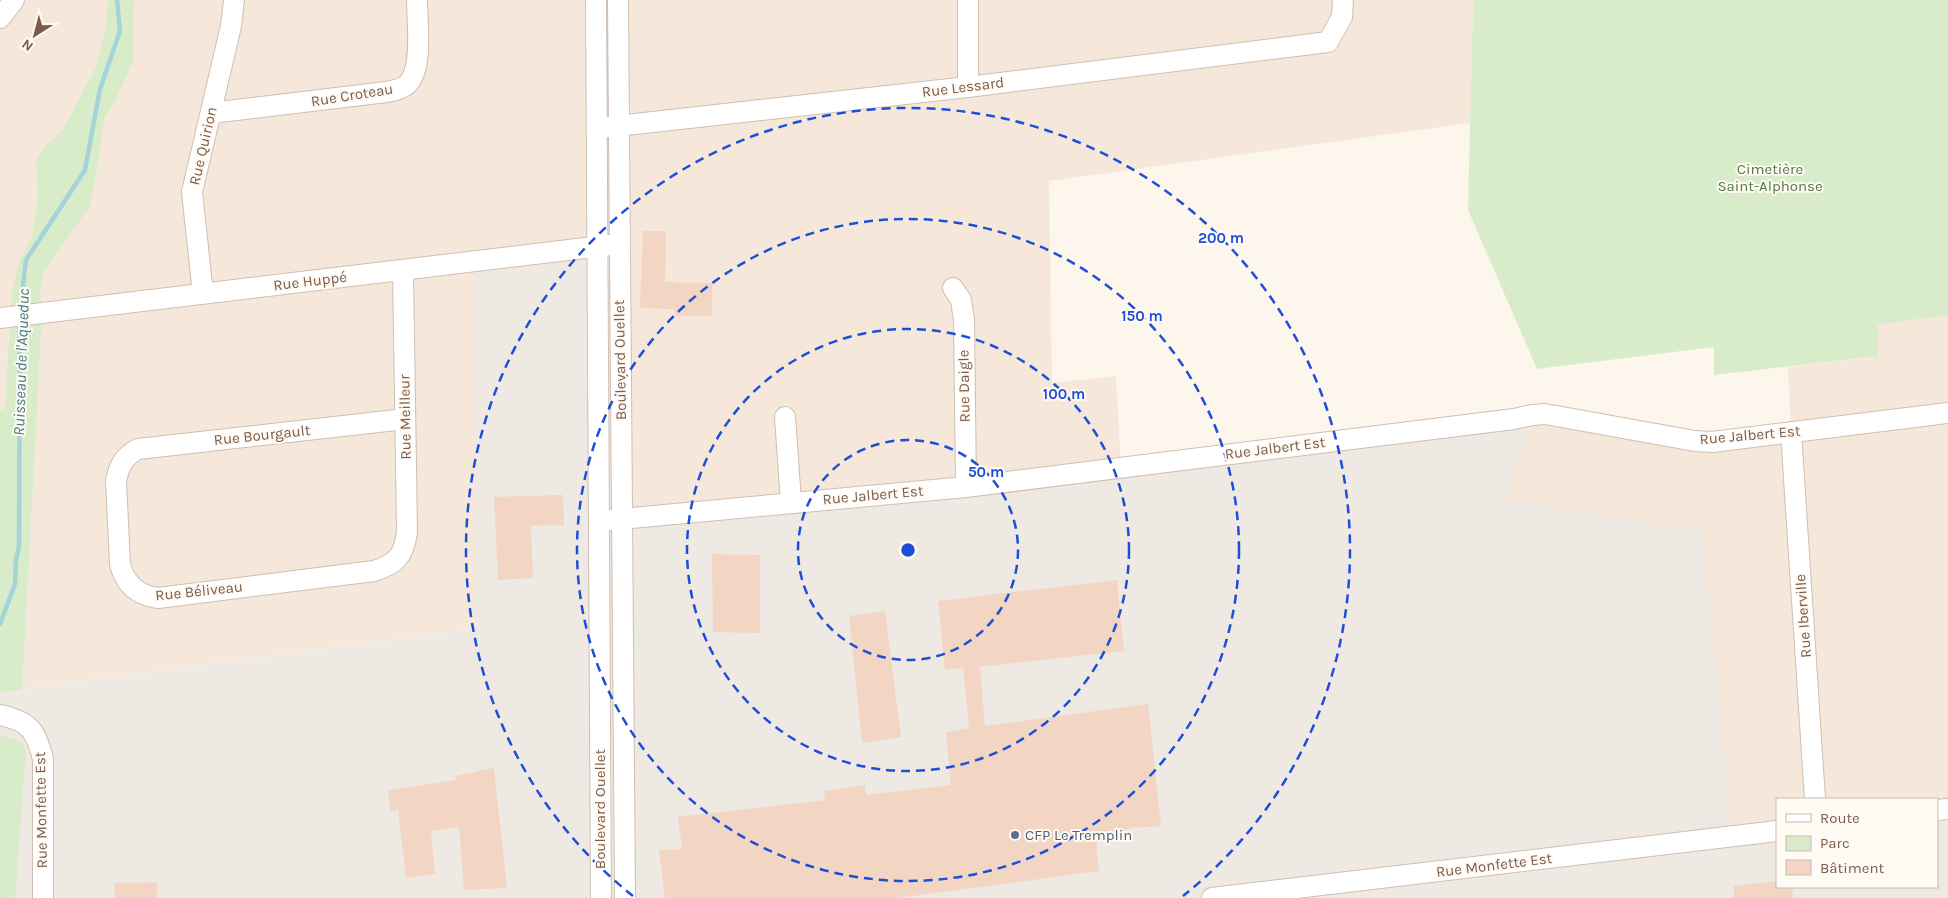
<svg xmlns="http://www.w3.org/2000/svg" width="1948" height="898" viewBox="0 0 1948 898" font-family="Karla,sans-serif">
<rect width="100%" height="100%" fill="#fdf6ec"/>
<!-- residential -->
<path fill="#f5e8da" d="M0,0h1473l-3,123 -421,58 3,202 64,-7 5,91 -498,51 -148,-257v368l-453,60 20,-375 -32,3 -5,92 -5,1z
M1948,315v494l-11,1v-11h-160v32l-45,5 -226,-336 26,-85 163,26 96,-10 -3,-64 90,-11v-31z"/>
<!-- industrial -->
<path fill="#efe9e4" d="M619,244l4,274 909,-103 -25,85 196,33 29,303 45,-5v56h160v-77l11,-1v89h-1948v-488l5,-1 5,-92 32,-3 -19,375 452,-60v-368z"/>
<!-- green -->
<path fill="#d8ecc9" d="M108,0h26l-1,62 -16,35 -13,22 -6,44 -8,43 -46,66 -4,16 2,26 -20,375 -22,4v-283l5,-1 7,-118 7,-30 13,-23 6,-44 -2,-34 9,-13 19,-19 32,-61 10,-41z
M1473,0h475v315l-70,10v31l-164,19v-28l-177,22 -69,-159z
M0,735l22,7 4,10 -11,146h-15z"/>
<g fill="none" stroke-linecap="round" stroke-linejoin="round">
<!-- stream -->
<path stroke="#a5d3da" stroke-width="4.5" d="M20,311l6,-51 59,-90 15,-81 20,-58 -3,-31
M0,624l15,-40 1,-24 3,-15 1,-224"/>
</g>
<!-- building -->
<path fill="#f3d5c3" d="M643,231h23l-1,51 47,1v33h-36l-2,-7 -34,-1z
M563,495l1,30 -33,1 2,52 -35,2 -4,-83z
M712,554l48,1v78l-47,-1z
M1117,580l7,71 -144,16 5,59 163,-22 13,122 -30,2 -35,15 3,28 -201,27h-233l-6,-48 23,-1 -4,-32 147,-17 -1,-9 41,-6 1,10 85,-10 -5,-53 23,-4 -6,-60 -18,2 -7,-69z
M885,611l16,126 -39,6 -13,-127z
M494,768l13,120 -43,2 -5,-63 -28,4 4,43 -29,4 -8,-68 -8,1 -2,-21 68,-10 -1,-4z
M1777,881v6h15l1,11h-59v-12z
M157,882v16h-42l-1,-15z"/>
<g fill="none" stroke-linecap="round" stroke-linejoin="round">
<!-- minor casing -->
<g stroke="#d1beb0" stroke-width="22">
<path id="minor" d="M596,0l5,898
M618,0l7,898
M0,18l14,-18
M968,87v-87
M211,113l167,-20c9,-1 19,-2 27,-7 19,-12 12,-65 12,-86
M608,127l360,-40 360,-45 14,-25 1,-17
M403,270l4,262c-3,23 -10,32 -33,39l-216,27c-21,-3 -33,-14 -38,-34l-4,-83c3,-15 8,-25 22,-32l267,-30
M953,288l8,12 3,20 2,167
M203,294l-11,-102 39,-166 3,-26
M0,318l610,-73
M785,417l6,85
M1791,432l24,367
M599,521l367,-34 548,-68 18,-4 13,-1 150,27 17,1 236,-29
M0,715c30,6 36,16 43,44v139
M1937,810l11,-1
M1212,898l565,-67"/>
</g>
<!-- minor -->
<use href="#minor" stroke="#fff" stroke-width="20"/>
</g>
<!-- distance rings -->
<g fill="none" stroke="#1d4ed8" stroke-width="2.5" stroke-dasharray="9 6">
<circle cx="908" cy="550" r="110"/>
<circle cx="908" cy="550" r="221"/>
<circle cx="908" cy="550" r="331"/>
<path d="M633 896A442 442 0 1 1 1183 896"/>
</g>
<!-- markers -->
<circle fill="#5c6f8a" stroke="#fffaf3" stroke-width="2" cx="1015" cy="835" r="5"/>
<g text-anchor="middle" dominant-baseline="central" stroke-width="4" stroke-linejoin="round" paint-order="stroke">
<!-- street labels -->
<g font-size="15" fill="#7a5c4d" stroke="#fffaf3">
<text transform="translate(963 87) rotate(-7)">Rue Lessard</text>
<text transform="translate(352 95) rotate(-9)">Rue Croteau</text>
<text transform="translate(203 146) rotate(-77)">Rue Quirion</text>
<text transform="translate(310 281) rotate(-7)">Rue Huppé</text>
<text transform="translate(620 360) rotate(-91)">Boulevard Ouellet</text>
<text transform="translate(964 386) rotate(-91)">Rue Daigle</text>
<text transform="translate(405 417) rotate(-91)">Rue Meilleur</text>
<text transform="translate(262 435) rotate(-6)">Rue Bourgault</text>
<text transform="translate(1750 435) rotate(-5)">Rue Jalbert Est</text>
<text transform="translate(1275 448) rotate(-7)">Rue Jalbert Est</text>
<text transform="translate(873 495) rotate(-5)">Rue Jalbert Est</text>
<text transform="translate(199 591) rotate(-6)">Rue Béliveau</text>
<text transform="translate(1803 616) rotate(-94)">Rue Iberville</text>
<text transform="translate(600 809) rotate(-90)">Boulevard Ouellet</text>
<text transform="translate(41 810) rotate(-91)">Rue Monfette Est</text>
<text transform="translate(1494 865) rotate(-7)">Rue Monfette Est</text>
</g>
<!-- park labels -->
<g font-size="15" fill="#537a41" stroke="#fffaf3">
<text x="1770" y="169">Cimetière<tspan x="1770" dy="17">Saint-Alphonse</tspan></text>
</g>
<!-- service labels -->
<g font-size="15" fill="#4e5e75" stroke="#fffaf3" text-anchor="start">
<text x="1025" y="835">CFP Le Tremplin</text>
</g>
<!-- water labels -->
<g font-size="16" font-style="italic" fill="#437c86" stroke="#fffaf3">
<text transform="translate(21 362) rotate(-88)">Ruisseau de l'Aqueduc</text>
</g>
</g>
<circle cx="908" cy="550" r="8" fill="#1d4ed8" stroke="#fffaf3" stroke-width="2.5"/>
<g font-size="15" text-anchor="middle" font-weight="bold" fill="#1d4ed8" stroke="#fffaf3" stroke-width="4" stroke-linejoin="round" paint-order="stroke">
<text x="1221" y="243">200 m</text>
<text x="1142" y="321">150 m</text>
<text x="1064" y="399">100 m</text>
<text x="986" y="477">50 m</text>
</g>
<!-- legend -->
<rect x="1776" y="798" width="162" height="90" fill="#fffaf3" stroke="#cabbb1"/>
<rect x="1786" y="814" width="25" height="8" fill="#ffffff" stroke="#cabbb1"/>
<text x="1820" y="823" font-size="15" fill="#7a5c4d">Route</text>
<rect x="1786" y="836" width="25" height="15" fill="#d8ecc9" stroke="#cabbb1"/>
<text x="1820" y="848" font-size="15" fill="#7a5c4d">Parc</text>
<rect x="1786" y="860" width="25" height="15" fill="#f3d5c3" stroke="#cabbb1"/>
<text x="1820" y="873" font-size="15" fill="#7a5c4d">Bâtiment</text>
<!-- north arrow -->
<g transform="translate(35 35) rotate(216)" stroke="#fffaf3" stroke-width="4" paint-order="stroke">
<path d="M0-4L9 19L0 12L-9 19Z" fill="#7a5c4d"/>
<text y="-8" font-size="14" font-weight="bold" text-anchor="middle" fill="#7a5c4d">N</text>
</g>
</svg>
